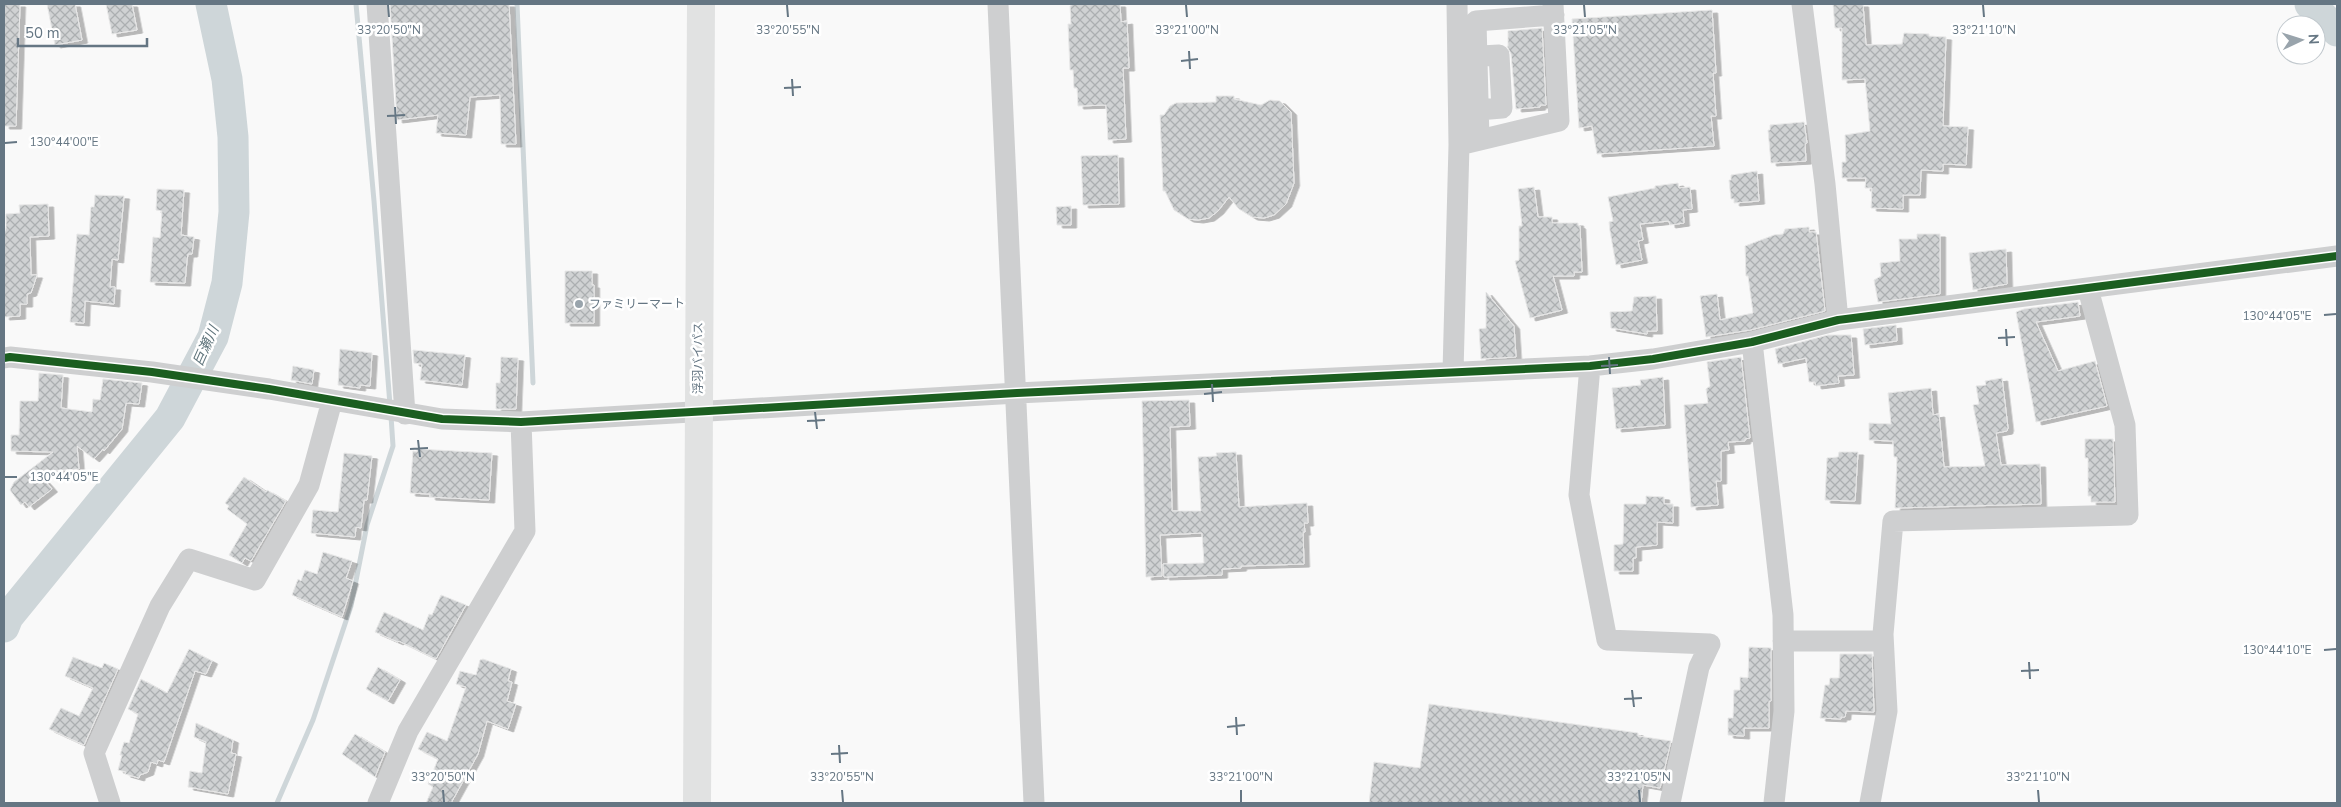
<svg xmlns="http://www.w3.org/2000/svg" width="2341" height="807" viewBox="0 0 2341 807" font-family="'Nunito Sans','Noto Sans JP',sans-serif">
<defs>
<pattern id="building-cross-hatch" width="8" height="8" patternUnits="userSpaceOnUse" patternTransform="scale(1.25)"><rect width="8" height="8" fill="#d0d2d3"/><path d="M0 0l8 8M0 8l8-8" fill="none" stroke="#acafb1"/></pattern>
<filter id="shadow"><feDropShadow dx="5.5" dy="3" stdDeviation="0" flood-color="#0004"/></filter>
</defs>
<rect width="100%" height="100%" fill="#f9f9f9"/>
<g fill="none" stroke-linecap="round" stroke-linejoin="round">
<!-- stream -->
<path stroke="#ced6d9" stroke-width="5" d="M356,4l18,197 16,204
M517,4l16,379
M277,803l36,-83 38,-114 16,-81 26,-79 -2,-30"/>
<!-- river -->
<path stroke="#ced6d9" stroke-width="31" d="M2310,4l27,27
M4,627l4,-10 162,-199 43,-81 14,-54 7,-71 -1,-75 -6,-58 -16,-75"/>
</g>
<!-- building -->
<path fill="url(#building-cross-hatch)" stroke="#e8e8e8" filter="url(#shadow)" d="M4,4h16l-4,122h-12z
M47,4h28l7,36 -27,5z
M106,4h26l5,26 -25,4z
M390,4h119l7,140h-15l-1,-49 -30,2 -4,38 -30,-2 2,-18 -41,5z
M1073,4h47l1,18 6,-1 2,47h-6l3,71 -18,1 -2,-35 -28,1 -1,-18h-3l-1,-18h-3l-2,-46h3l-1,-18z
M1833,4h30l3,41 36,-1 2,-11 25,1v2l17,1 -3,89 25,1 -2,38 -23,-1v7l-22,-1 -1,25h-17v14l-32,-1 1,-20h-7l1,-10h-24v-16h4l-1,-27 25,-4 -5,-52 -23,1v-52h-7z
M1712,10l4,63h-3l3,43h-5l3,30 -117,8 -5,-28 -13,2 -7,-109z
M1542,28l4,77h-6v2l-24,2 -5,-55 -4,-8h1v-15z
M1216,96h18v3l27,6 9,-5 10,1 11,11 3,71 -8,21 -12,11 -10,3 -12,-1 -13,-8 -10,-12 -11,14 -9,7 -11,2 -10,-1 -14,-9 -9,-19h-2l-3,-76h4l6,-9 6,-3 40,-1z
M1804,122l3,21 -2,1 1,17 -35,2 -3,-33h2v-5z
M1118,155l1,49 -36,1 -2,-49z
M1757,171l2,30 -25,2v-4h-3l-2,-19h2v-5z
M1678,183l1,5 11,-1 2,22 -9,1 1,13 -14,2 -1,-4 -29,3 3,16 -5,1 4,19 -26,5 -6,-34 -1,-9 4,-1 -5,-24 47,-9v-2z
M1534,187l4,30h14v6h26v2l2,1 2,46h-8v4h-21l9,34 -32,8 -15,-57 4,-1v-34h3l-4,-37z
M157,189l27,1 -3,45 13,2 -2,17h-4l-1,6 -2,23 -35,-1 3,-45 7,1 2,-27 -6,-1z
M95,195l29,1 -6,64 -6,-1 -2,28h5l-1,17 -29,-3 -1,22 -14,-1 7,-88 12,1 2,-28h3z
M48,204l1,32 -19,1 1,38h6l-6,18 -4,1v10h-7v12l-16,1v-83l2,-6v-14l14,-1 -1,-8z
M1071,206v19h-14l-1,-18z
M1809,227v5h7l9,79 -75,19 -44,7 -6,-41 17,-2 3,26 33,-7 -5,-37h-2l-1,-30 29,-11 9,-1 2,-5z
M1917,234h23v60l-62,8 -4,-22 7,-4 -1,-13 20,-2 -1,-22h18z
M2006,249l1,35 -34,6 -4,-37z
M565,271h27v14h2v38h-29z
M1486,292l28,34 2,31 -35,2 -2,-30 7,-1z
M1656,296l1,35h-10v3l-36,-6 -1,-16 22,-1 2,-14z
M2078,302l2,14 -44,6 22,49 37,-10 12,45 -71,16 -20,-110 8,-3z
M1896,325l1,16 -32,4 -2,-16z
M1828,335h23l3,40 -16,1 1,7 -23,3 -1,-4h-6l-3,-24 -28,6 -3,-15z
M340,349l32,4 -2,33 -10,-1v3l-22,-3z
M413,350l52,5 -3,30 -42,-5 2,-16 -8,-1z
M501,357l17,1 -2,51h-20v-26h4z
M1741,357l9,81 -5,1v2l-17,1 1,8 -8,1v30h-5l2,24 -27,2 -7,-102 24,-2 -2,-14 4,-3 -3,-24z
M293,366l21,4 -2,14 -21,-4z
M39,373l24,2 -2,33 31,4 1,-13 7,1 3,-21 39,4 -3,21 -13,-1 -4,26 -18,22 -1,-2 -9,10 -17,-13 2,23 -42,3 15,17 -23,18 -4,-5 -4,3 -11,-15 4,-8 39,-30 -42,-1v-16h8l1,-34h18z
M1663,377l2,48 -49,4 -4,-41 29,-3 -1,-5z
M2002,378l6,50 -1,3 -11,2 5,32 39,-1 1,40 -146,4 2,-51h-3l-1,-16 -24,-1v-17l22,1 -3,-31 43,-5 2,27 6,-1 5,53 41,-1 -12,-61 6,-1 -3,-18 10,-1 -1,-4z
M1189,400l1,26 -20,1 2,84h29l-3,-54 19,-1 -1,-3 20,-1 3,55 68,-4 1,20h-4l1,9h-2l1,32 -63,2v2l-19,1v6l-58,2 -1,-13 41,-1 -2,-30 -42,2 2,41 -16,1 -4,-176z
M2085,439h28l2,63h-24v-6h-3v-38h-3z
M417,449l75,4 -3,47 -59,-3v-3l-20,-1 3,-42 4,1z
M1839,452h19l-3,49 -30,-1 2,-42 11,-1z
M344,453l28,3 -5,44h-3l-3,28 -5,-1 -1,10 -44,-4 2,-23 25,2z
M244,477l22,15 1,-2 19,11 -35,60 -6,-3 -3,5 -13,-8 18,-31 -20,-15 2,-3 -4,-3z
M1646,496l18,1v7h9v19l-16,-1v23l-21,2v11h-3v13h-19v-26l9,-1 1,-40h22z
M323,552l29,9 -6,17 7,3 -11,36 -50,-22 6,-16 3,2 4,-11 12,4z
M441,595l25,10 -30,54 -37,-18 -1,1 -23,-10 9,-20 39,18 6,-16 3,1z
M1749,647l22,1v53h-2v27h-25v8l-16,-1v-17h5l1,-28h6v-13l8,1z
M189,649l23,12 -6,13 -11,-3 -31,91 -6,-2 -1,4 -6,-2 -3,10 -8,3 -1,3 -14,-4 1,-2 -8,-2 4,-15h-2l4,-13 5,1 9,-29 -10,-5 13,-30 26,14z
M1840,654h32l2,58 -28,-1 -1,6h-4v2l-21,-1 5,-33h4l1,-7h9z
M73,657l29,11 2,-5 14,6 -34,76 -35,-16 12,-21 18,8 14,-28 -28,-12z
M483,659l28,10 -3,12 4,1 -5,19 9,3 -8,25 -21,-8 -9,33 -27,49h-25l7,-16 -5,-3 10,-25 -20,-10 9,-17 20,9 19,-54 -10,-3 4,-13 16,4 4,-15z
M378,667l22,13 -12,21 -22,-12z
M1429,704l209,29v3l33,5 -11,47 -17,-3 -2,18h-272l5,-41 46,6z
M196,723l37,17 -2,13 5,1 -8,40 -40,-7 2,-16 12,2 4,-31 -12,-5z
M355,734l30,18 -10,25 -33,-23z"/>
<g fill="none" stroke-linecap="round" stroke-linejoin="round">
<!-- minor -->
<path stroke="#cecfd0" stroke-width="21" d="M377,4l28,410
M998,4l36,799
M1802,4l23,180 13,136
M1463,57l36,-2 3,53 -24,2
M1479,140l-3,-119 78,-6
M1459,145l100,-24 -6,-117
M1752,342l31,273 1,96 -10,92
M4,358l6,-1 142,15 117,17 173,30 79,3 496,-29 573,-27 63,-7 99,-17 86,-22 499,-64
M1590,366l-11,129 28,145 103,4 -11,23 -29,136
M1453,372l6,-227 -2,-141
M1783,641h100
M110,803l-16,-50 66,-147 29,-47 66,21 54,-95 23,-84
M378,803l30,-72 117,-200 -4,-109
M1870,803l17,-92 -4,-77 10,-113 235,-6 -3,-90 -37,-136"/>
<!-- highway -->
<path stroke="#e1e2e2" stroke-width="28" d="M697,803l4,-799"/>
<!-- cycleway casing -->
<g stroke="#fff" stroke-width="11">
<path id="cycleway" d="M4,358l6,-1 142,15 117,17 173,30 79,3 496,-29 573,-27 63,-7 99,-17 86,-22 499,-64"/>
</g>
<!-- cycleway -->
<use href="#cycleway" stroke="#1b5e20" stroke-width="8"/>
</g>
<!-- ticks -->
<path fill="none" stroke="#657683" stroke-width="2" d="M388,5l1,12M787,5l1,12M1186,5l1,12M1584,5l1,12M1983,5l1,12M1189,51l1,18M1181,61l17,-2M792,79l1,17M784,88l17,-1M395,107l1,17M387,116l18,-1M5,143l12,-1M2324,315l12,-1M2006,329l1,17M1998,338l17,-1M1609,357l1,17M1601,366l17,-1M1212,384l1,18M1204,394l18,-2M815,412l2,17M807,421l18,-1M418,440l2,17M410,449l18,-1M5,477h12M2324,650l12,-1M2029,662l1,17M2021,671l18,-1M1632,690l2,17M1624,699l18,-1M1236,717l1,18M1227,727l18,-2M839,745l1,18M831,754l17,-1M443,790l1,12M842,790l1,12M1241,790v12M1639,790l1,12M2038,790l1,12"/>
<!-- markers -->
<circle fill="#99a4ac" stroke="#fff" stroke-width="2" cx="579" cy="304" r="5"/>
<g text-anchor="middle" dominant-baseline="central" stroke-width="5" stroke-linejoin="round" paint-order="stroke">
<!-- poi labels -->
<g font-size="12" fill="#657683" stroke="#fff" text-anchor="start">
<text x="589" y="304">ファミリーマート</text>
</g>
<!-- street labels -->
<g font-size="12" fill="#657683" stroke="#fff">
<text transform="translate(698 358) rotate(-90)">浮羽バイパス</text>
</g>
<!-- water labels -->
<g font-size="14" font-style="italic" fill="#60757c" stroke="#fff">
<text transform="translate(206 346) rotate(-66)">巨瀬川</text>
</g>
</g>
<g font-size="12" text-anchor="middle" fill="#657683" stroke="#fff" stroke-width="5" stroke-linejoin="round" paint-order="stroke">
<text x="389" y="34">33°20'50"N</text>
<text x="788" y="34">33°20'55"N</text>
<text x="1187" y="34">33°21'00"N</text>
<text x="1585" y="34">33°21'05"N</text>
<text x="1984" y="34">33°21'10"N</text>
<text x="64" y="146">130°44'00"E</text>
<text x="2277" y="320">130°44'05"E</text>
<text x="64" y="481">130°44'05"E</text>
<text x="2277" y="654">130°44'10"E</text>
<text x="443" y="781">33°20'50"N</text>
<text x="842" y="781">33°20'55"N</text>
<text x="1241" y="781">33°21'00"N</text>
<text x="1639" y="781">33°21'05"N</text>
<text x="2038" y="781">33°21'10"N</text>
</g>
<!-- border -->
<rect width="2341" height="807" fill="none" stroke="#657683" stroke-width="10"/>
<!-- north arrow -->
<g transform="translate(2301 40) rotate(86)"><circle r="24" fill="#ffffff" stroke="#c1c8cd"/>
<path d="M0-4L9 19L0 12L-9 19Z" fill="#99a4ac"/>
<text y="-8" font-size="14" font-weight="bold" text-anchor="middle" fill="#657683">N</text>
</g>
<!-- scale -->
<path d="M18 38v8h129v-8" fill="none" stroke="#657683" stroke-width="2.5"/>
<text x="25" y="38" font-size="15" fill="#657683" stroke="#ffffff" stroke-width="4" paint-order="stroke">50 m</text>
</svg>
